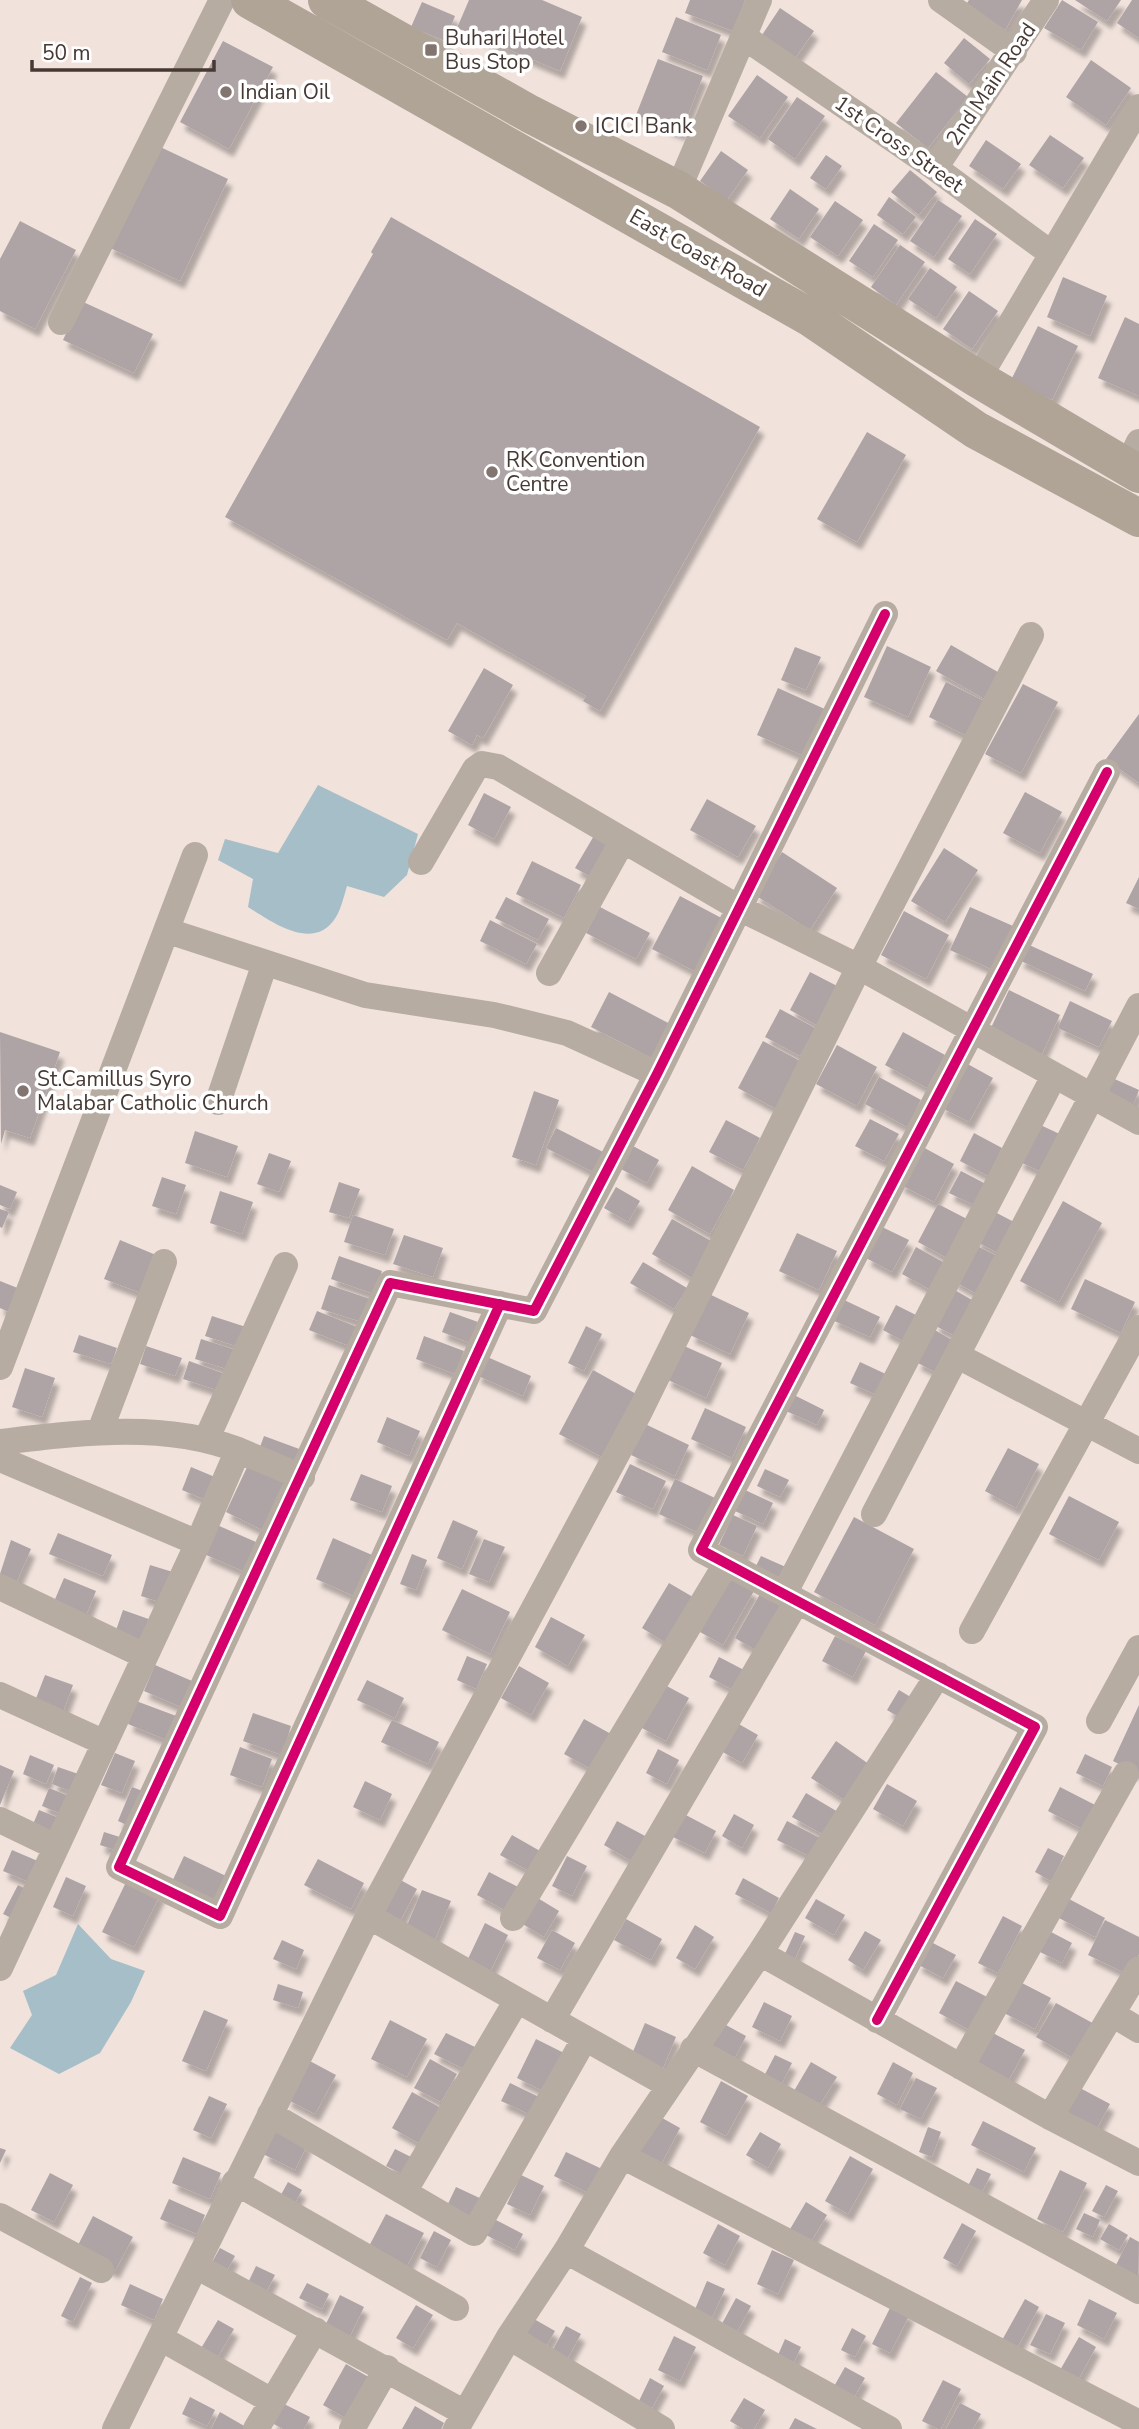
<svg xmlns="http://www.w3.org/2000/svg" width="1139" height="2429" viewBox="0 0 1139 2429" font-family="'Nunito Sans',sans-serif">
<defs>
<filter id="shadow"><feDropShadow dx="4.5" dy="8" stdDeviation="2" flood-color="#0004"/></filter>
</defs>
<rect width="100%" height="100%" fill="#f1e2dc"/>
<!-- water -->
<path fill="#a5bec7" d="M318,785l100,49 -11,41 -23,22 -37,-11c-3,10 -6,23 -11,31 -22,36 -64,5 -88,-10l5,-28 -35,-19 7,-21 53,14z
M78,1924l33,35 34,12 -14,31 -31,51 -41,21 -49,-26 22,-33 -9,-24 33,-16z"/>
<!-- building -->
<path fill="#aea3a5" filter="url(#shadow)" d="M469,0h73l40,17 -22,54 -103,-43z
M690,0h55l-12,31 -48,-18z
M969,0h53l-17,30 -40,-24z
M1062,0l36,22 -17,28 -37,-22z
M1075,0h46l-14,21z
M1132,0h7v38l-22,-15z
M422,2l33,14 -10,25 -34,-14z
M780,8l34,23 -21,30 -33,-23z
M676,17l45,18 -14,35 -45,-18z
M964,38l26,21 -21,25 -25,-21z
M223,41l50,26 -44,82 -49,-27z
M658,59l45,17 -22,57 -45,-18z
M1091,60l40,28 -25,37 -40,-28z
M936,72l32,25 -40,51 -32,-25z
M757,75l31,22 -28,41 -32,-22z
M797,97l28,19 -30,43 -27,-20z
M1050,135l34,23 -21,30 -34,-23z
M986,140l35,24 -18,25 -34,-23z
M156,145l72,34 -48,102 -72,-34z
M721,151l27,19 -21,30 -27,-19z
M826,155l16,11 -16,23 -16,-11z
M910,170l27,22 -18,23 -28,-23z
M790,189l29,20 -20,30 -29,-20z
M889,197l27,20 -13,17 -26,-19z
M938,200l24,16 -28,41 -24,-16z
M835,201l28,19 -25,36 -28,-19z
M391,217l369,210 -160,284 -17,-10 3,-5 -129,-73 -10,17 -222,-123 148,-263 -2,-2z
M975,219l22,15 -27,40 -22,-15z
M20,221l56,29 -41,79 -35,-18v-52z
M874,224l24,16 -25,37 -24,-16z
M900,245l25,17 -29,43 -25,-18z
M930,268l27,19 -21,31 -28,-19z
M1063,277l44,19 -17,40 -43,-19z
M969,291l29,20 -26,38 -29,-20z
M81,301l72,33 -19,39 -71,-33z
M1125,317l14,7v72l-41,-18z
M1038,326l40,20 -26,54 -41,-20z
M867,432l39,23 -49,87 -40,-23z
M951,645l52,30 -15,26 -52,-30z
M887,646l44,21 -23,50 -44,-20z
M795,647l26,10 -15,33 -25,-10z
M484,668l29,17 -30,53 -6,-3 -5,10 -24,-14z
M946,682l38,19 -17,35 -38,-19z
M1023,684l35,18 -37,71 -36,-19z
M778,688l49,22 -21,47 -49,-22z
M1139,714v69l-33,-24z
M1025,792l37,20 -22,41 -37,-20z
M484,793l27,14 -17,32 -26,-14z
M707,799l49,27 -18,31 -48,-27z
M595,834l15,9 -19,34 -16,-9z
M944,848l34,22 -33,52 -34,-21z
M782,852l55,36 -27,42 -55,-35z
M532,861l49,24 -17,33 -48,-24z
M1139,877v32l-13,-6z
M680,896l47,25 -27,53 -48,-25z
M506,897l43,22 -11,21 -43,-22z
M600,907l50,26 -14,26 -50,-26z
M970,907l43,19 -20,44 -43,-20z
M904,911l45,24 -23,44 -45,-24z
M490,920l47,24 -11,20 -46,-23z
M1027,944l66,30 -8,17 -66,-31z
M810,972l31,16 -21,39 -30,-17z
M1009,990l51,25 -19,41 -52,-24z
M609,992l63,33 -18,34 -63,-32z
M1070,1001l42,20 -13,26 -41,-19z
M780,1009l35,19 -15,28 -35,-19z
M0,1032l60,20 -30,86 -25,-8 -4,14z
M903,1032l42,23 -18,33 -42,-23z
M763,1041l39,21 -26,47 -38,-21z
M837,1045l40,22 -20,39 -41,-22z
M964,1062l29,16 -24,44 -29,-15z
M879,1077l42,23 -14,27 -42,-23z
M1110,1077l29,13 -8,21 -30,-14z
M534,1091l25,9 -23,65 -24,-8z
M870,1119l29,15 -15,27 -29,-15z
M726,1120l34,18 -17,32 -34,-18z
M1036,1123l28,13 -18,38 -28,-13z
M556,1128l47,24 -10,20 -47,-24z
M195,1131l43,15 -11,31 -42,-14z
M974,1133l28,15 -14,28 -28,-15z
M919,1145l35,19 -20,38 -35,-18z
M633,1146l26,14 -12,23 -26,-14z
M269,1153l22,8 -12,31 -22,-8z
M692,1166l42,24 -24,44 -42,-24z
M961,1171l25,13 -12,21 -25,-12z
M162,1177l24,8 -10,29 -24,-8z
M339,1182l21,7 -11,29 -20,-6z
M0,1185l17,7 -7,17 -10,-4z
M616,1187l24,14 -12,21 -24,-14z
M220,1191l33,11 -11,32 -32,-11z
M1063,1201l39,22 -43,79 -39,-21z
M938,1204l29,15 -20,39 -29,-16z
M0,1209l9,3 -7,16 -2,-1z
M991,1210l23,12 -16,31 -23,-12z
M353,1215l41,14 -9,26 -41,-13z
M672,1219l41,23 -21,36 -40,-24z
M882,1227l27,13 -17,32 -26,-14z
M797,1233l40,18 -18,39 -40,-19z
M404,1235l39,13 -10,29 -40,-13z
M120,1240l36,15 -15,38 -37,-14z
M971,1243l24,12 -20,38 -23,-13z
M916,1247l27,15 -14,27 -27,-15z
M339,1256l43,15 -8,23 -43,-15z
M643,1262l44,26 -13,21 -44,-26z
M1085,1279l50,23 -14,31 -50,-24z
M0,1281l20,8 -9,24 -11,-5z
M329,1285l41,14 -8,23 -41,-13z
M953,1289l19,11 -19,35 -19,-10z
M709,1294l40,19 -19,41 -40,-19z
M842,1299l38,18 -10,20 -38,-17z
M896,1305l20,10 -13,26 -20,-11z
M317,1311l40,16 -8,19 -40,-16z
M450,1312l28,10 -8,21 -28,-11z
M212,1316l34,11 -7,20 -34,-11z
M586,1326l16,8 -18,37 -16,-8z
M933,1329l19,11 -17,32 -19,-10z
M79,1335l38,13 -6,16 -38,-12z
M424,1336l40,15 -9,23 -39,-15z
M201,1339l38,12 -6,20 -38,-12z
M682,1345l40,18 -16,35 -40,-19z
M146,1346l36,12 -7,18 -35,-12z
M485,1356l46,20 -8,20 -47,-21z
M189,1361l36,13 -5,17 -37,-12z
M860,1362l30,14 -9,21 -31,-14z
M25,1368l30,10 -13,39 -30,-10z
M593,1370l45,25 -34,63 -45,-24z
M794,1395l30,15 -7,15 -31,-14z
M705,1408l41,19 -14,31 -41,-19z
M387,1417l33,14 -11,25 -32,-14z
M645,1424l44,21 -14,31 -44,-21z
M264,1436l38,14 -8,22 -38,-14z
M1008,1448l31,16 -23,44 -31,-17z
M249,1463l40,19 -23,50 -40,-20z
M630,1464l36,17 -13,28 -37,-17z
M191,1467l31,13 -9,23 -31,-13z
M765,1469l24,11 -9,17 -23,-11z
M361,1474l31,12 -10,26 -32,-12z
M675,1479l40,19 -16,35 -40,-19z
M745,1490l28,13 -10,21 -28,-13z
M1069,1496l50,26 -20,38 -50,-26z
M733,1515l24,11 -14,30 -24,-11z
M854,1517l60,32 -39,76 -61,-33z
M453,1520l25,11 -16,38 -25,-11z
M217,1525l39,17 -13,29 -39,-17z
M58,1533l54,22 -9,21 -54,-22z
M333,1538l39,17 -18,41 -38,-17z
M484,1539l21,8 -16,35 -20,-8z
M11,1540l20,9 -14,32 -17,-7z
M412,1554l15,6 -11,30 -16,-6z
M761,1556l27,12 -8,16 -27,-12z
M150,1565l26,8 -10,31 -25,-8z
M64,1578l32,13 -11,27 -32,-14z
M731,1578l23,13 -31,54 -23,-13z
M669,1583l29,17 -27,46 -29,-18z
M462,1589l48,23 -20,42 -48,-24z
M760,1594l27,16 -25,44 -27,-16z
M123,1610l34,12 -10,28 -34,-11z
M551,1617l34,18 -17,31 -33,-19z
M835,1636l31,15 -13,26 -31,-16z
M467,1656l20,8 -11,25 -19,-9z
M719,1657l25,13 -11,20 -24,-13z
M155,1665l44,19 -11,26 -44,-19z
M519,1666l30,17 -18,32 -30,-17z
M45,1675l28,10 -13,35 -28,-11z
M367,1680l37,18 -9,20 -38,-18z
M663,1684l26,14 -23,43 -26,-14z
M899,1690l15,9 -12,20 -15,-9z
M136,1701l43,16 -10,24 -41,-17z
M1139,1705v69l-26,-13z
M253,1713l38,13 -9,29 -39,-14z
M584,1719l27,15 -20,35 -27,-15z
M392,1720l47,22 -11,22 -47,-22z
M737,1723l21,12 -16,28 -21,-12z
M836,1741l37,26 -24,36 -38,-25z
M240,1747l32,12 -10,28 -32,-12z
M658,1749l21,11 -12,24 -21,-11z
M115,1753l20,8 -13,32 -21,-8z
M1085,1754l27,13 -9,19 -27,-13z
M30,1755l24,10 -8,19 -23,-10z
M0,1765l14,6 -14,34z
M58,1767l26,9 -6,18 -26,-10z
M365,1781l27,13 -12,26 -27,-13z
M887,1784l30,17 -14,25 -30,-17z
M132,1787l16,6 -15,35 -15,-7z
M1060,1787l39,20 -13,24 -38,-20z
M49,1788l27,11 -7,18 -27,-11z
M806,1793l32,19 -14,23 -32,-18z
M39,1810l25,10 -7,20 -26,-11z
M682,1813l34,18 -11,22 -34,-17z
M734,1814l20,11 -12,23 -20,-12z
M617,1821l30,16 -14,25 -29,-17z
M787,1821l33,17 -9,19 -34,-17z
M104,1832l22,7 -5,13 -21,-7z
M512,1835l28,16 -11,20 -29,-16z
M1048,1848l16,8 -13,25 -16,-9z
M12,1850l28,12 -9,21 -28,-12z
M184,1856l42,20 -13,28 -42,-20z
M567,1856l20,10 -15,30 -20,-10z
M318,1859l46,24 -13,26 -47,-24z
M489,1872l31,16 -12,24 -31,-17z
M393,1876l24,13 -18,34 -25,-13z
M66,1877l20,9 -13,30 -20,-9z
M128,1878l33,15 -27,54 -32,-15z
M743,1878l36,20 -8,15 -36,-19z
M18,1885l16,8 -14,29 -17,-8z
M422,1890l29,11 -17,41 -29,-12z
M536,1897l23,14 -15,26 -23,-14z
M816,1899l29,16 -11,20 -29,-17z
M1069,1899l36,19 -10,19 -36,-19z
M1003,1916l19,10 -24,47 -20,-10z
M626,1919l36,20 -11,21 -37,-20z
M1105,1920l34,17v17l-10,21 -41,-20z
M485,1923l23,12 -18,37 -23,-11z
M695,1925l19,12 -19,32 -19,-11z
M552,1930l23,13 -15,27 -23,-12z
M865,1931l16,9 -18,30 -15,-10z
M795,1932l10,4 -11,25 -10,-5z
M1051,1932l21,11 -10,20 -22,-11z
M282,1940l22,10 -8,19 -23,-10z
M929,1941l27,14 -13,23 -26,-14z
M956,1981l35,18 -18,33 -34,-19z
M1020,1982l31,16 -16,31 -31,-16z
M278,1984l25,8 -5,16 -25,-8z
M764,2002l28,14 -12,25 -28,-14z
M1056,2003l42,23 -20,35 -42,-24z
M204,2010l24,10 -22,51 -24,-10z
M390,2020l37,19 -20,38 -36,-18z
M645,2023l31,14 -13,31 -31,-14z
M724,2024l22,12 -11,22 -23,-12z
M991,2032l34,18 -20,37 -33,-17z
M446,2033l29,14 -11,22 -30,-15z
M536,2039l30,15 -19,39 -30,-15z
M775,2055l17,8 -13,26 -17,-9z
M306,2059l30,16 -21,39 -29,-15z
M430,2059l27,15 -16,28 -27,-14z
M811,2062l26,15 -21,34 -25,-15z
M893,2062l20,11 -16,32 -20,-11z
M916,2078l21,10 -16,31 -21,-10z
M721,2081l27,15 -22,40 -26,-14z
M510,2083l29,14 -8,18 -30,-14z
M1080,2088l30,16 -15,28 -30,-16z
M412,2092l29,16 -21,36 -28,-16z
M209,2096l18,8 -16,34 -18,-8z
M655,2114l25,14 -23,44 -26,-14z
M983,2121l53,27 -12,24 -53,-27z
M928,2127l13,5 -9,25 -13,-5z
M276,2128l32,15 -13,27 -32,-16z
M760,2132l21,12 -13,24 -22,-13z
M0,2148l6,2 -6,13z
M395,2149l18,9 -9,17 -18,-9z
M566,2152l36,17 -12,25 -36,-18z
M850,2156l23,13 -25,45 -23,-13z
M183,2157l38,16 -11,26 -38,-16z
M977,2168l14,6 -12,24 -14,-6z
M1060,2170l27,13 -24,49 -26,-13z
M50,2173l23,12 -19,37 -23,-12z
M521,2175l23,11 -14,29 -23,-11z
M288,2182l14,8 -11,20 -14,-8z
M1106,2185l12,6 -14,26 -12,-6z
M456,2187l30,14 -11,21 -29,-14z
M169,2199l36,16 -8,19 -37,-15z
M806,2202l21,13 -20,33 -21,-12z
M1084,2213l16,7 -7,17 -17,-8z
M386,2214l38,19 -19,37 -38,-20z
M93,2216l40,21 -18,34 -40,-20z
M494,2219l29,15 -8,16 -29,-15z
M962,2223l14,8 -19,35 -14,-8z
M718,2224l22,12 -15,29 -22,-12z
M1109,2224l19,11 -9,15 -19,-11z
M434,2231l17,9 -14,27 -17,-9z
M1130,2237l9,5 -1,34 -22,-11z
M220,2248l15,8 -10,18 -15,-8z
M772,2250l22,10 -16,34 -21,-10z
M256,2266l19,9 -11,21 -18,-9z
M80,2277l12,6 -19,39 -12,-6z
M707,2281l18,8 -15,33 -17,-8z
M307,2283l22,11 -7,15 -23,-11z
M130,2284l33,15 -9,21 -33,-15z
M340,2295l24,12 -16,33 -24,-12z
M736,2298l15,8 -18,33 -15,-8z
M1025,2299l14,8 -23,43 -15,-8z
M1089,2299l28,14 -13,26 -27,-14z
M892,2304l18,10 -20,39 -18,-9z
M416,2305l17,10 -20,33 -17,-10z
M1046,2314l19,9 -15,31 -20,-9z
M534,2319l21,12 -11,19 -22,-12z
M218,2320l16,9 -18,31 -16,-10z
M566,2326l15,8 -15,27 -15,-8z
M852,2328l14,8 -11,21 -14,-7z
M674,2336l22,11 -16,34 -22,-11z
M1079,2337l17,10 -19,35 -18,-10z
M785,2339l16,8 -10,22 -16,-7z
M346,2364l26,15 -23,41 -26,-15z
M845,2367l20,11 -13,23 -20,-11z
M650,2378l14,8 -12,22 -13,-7z
M943,2380l18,9 -20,40h-3l-16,-8z
M190,2397l25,13 -8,16 -25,-12z
M744,2398l21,12 -11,19h-11l-13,-8z
M282,2403l28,14 -6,12h-21l-11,-6z
M960,2403l21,11 -8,15h-27z
M415,2406l29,17 -3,6h-39z
M220,2412l26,15 -1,2h-34z
M795,2418l22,11h-28z"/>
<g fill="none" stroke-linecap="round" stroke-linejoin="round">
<!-- street -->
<path stroke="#b6aca2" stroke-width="26" d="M941,0l73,52
M744,37l191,131 117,86
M935,168l111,-168
M678,190l81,-190
M61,322l161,-322
M978,379l161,-272
M1127,467l12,-25
M421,862l54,-93 7,-5 16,3 241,141 120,59 280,155
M168,931l197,64 129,20 73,18 90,41
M549,973l74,-133
M218,1102l47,-139
M500,1304l-280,612 -101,-49 271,-584 144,28 123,-237 228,-460
M958,1356l181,95
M0,1367l195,-512
M100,1431l64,-169
M207,1438l78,-173
M0,1442c78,-9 163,-21 238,8l-40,93 -198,425
M238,1450l64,27
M0,1459l198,84
M874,1514l265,-508
M0,1587l145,69
M784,1594l270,-518
M972,1631l167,-303
M0,1695l105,48
M1099,1721l40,-73
M0,1820l56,27
M370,1917l298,168
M513,1918l213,-354
M760,1953l290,164 89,46
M1112,2014l27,16
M552,2020l245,-419
M877,2020l158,-293 -334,-177 406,-778
M693,2049l446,242
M961,2067l165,-293
M270,2114l204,119 111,-195
M1050,2117l89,-148
M622,2156l517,267
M235,2182l221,126
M404,2192l113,-192
M0,2216l101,54
M566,2251l323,178
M196,2266l269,147
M509,2337l153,92
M162,2339l110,62
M115,2429l254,-514 270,-502 220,-446 172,-332
M256,2429l59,-99
M352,2429l35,-61
M456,2429l53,-92 57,-86 56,-95 138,-203 178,-278"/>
<!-- primary -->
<path stroke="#b0a497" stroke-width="38" d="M250,0l561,318 165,112 163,88
M327,0l203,114 148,76 300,189 161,95"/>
<!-- cycleway casing -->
<g stroke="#fff" stroke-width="15">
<path id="cycleway" d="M500,1304l-280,612 -101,-49 271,-584 144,28 123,-237 228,-460
M877,2020l158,-293 -334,-177 406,-778"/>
</g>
<!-- cycleway -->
<use href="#cycleway" stroke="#d6006c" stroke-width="10"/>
</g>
<!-- markers -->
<g fill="#82746e" stroke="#fff" stroke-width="2.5">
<rect x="424" y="43" width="14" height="14" rx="3.5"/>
<circle cx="226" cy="92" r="7"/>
<circle cx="581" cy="126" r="7"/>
<circle cx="492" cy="472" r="7"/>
<circle cx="23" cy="1091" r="7"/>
</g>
<g text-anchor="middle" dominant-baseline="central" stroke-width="7" stroke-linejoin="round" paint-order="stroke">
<!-- poi labels -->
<g font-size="21" fill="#463833" stroke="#fff" text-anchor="start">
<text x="445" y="38">Buhari Hotel<tspan x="445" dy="24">Bus Stop</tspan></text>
<text x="240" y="92">Indian Oil</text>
<text x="595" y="126">ICICI Bank</text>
<text x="506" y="460">RK Convention<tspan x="506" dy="24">Centre</tspan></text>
<text x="37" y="1079">St.Camillus Syro<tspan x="37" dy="24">Malabar Catholic Church</tspan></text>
</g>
<!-- street labels -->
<g font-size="21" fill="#463833" stroke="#fff">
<text transform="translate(991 84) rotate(-56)">2nd Main Road</text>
<text transform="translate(899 144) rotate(35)">1st Cross Street</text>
<text transform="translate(698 253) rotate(30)">East Coast Road</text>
</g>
</g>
<!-- scale -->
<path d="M32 60v10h182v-10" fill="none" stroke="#463833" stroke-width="3.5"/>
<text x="42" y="60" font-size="21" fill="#463833" stroke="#ffffff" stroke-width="5" paint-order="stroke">50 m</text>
</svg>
